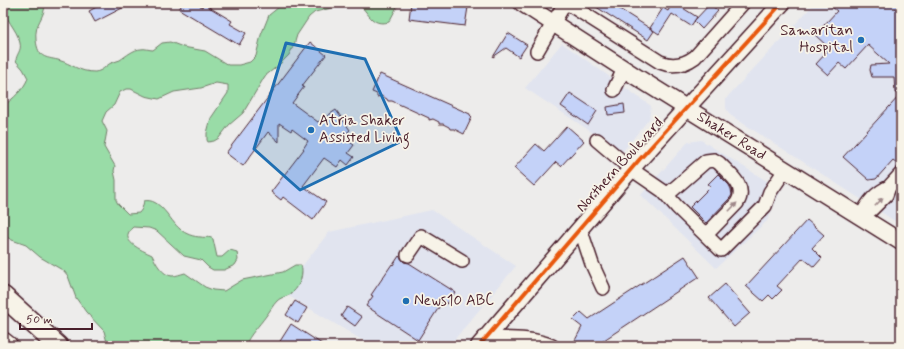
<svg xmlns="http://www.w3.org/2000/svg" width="904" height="349" viewBox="0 0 904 349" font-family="Mynerve,sans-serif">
<rect width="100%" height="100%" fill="#edeceb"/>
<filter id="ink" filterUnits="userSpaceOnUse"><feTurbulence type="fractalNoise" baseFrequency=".025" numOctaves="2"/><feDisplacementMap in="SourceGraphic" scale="8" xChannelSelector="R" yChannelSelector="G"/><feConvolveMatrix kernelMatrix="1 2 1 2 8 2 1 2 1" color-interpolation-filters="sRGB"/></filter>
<g filter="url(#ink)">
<!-- built -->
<path fill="#e1e4ef" d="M815,3h86v222l-171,-110 -4,-7v-9l3,-4z
M562,43l89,63 -2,13 -27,33 -97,-64z
M701,140l80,50 -14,31 -51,47 -75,-73 47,-53z
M432,210l84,56 -67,80h-77l-90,-54 47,-60z"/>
<!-- green -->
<path fill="#99dca7" stroke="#727e69" d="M3,3h42c0,16 -11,19 -9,37 2,18 9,17 22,20 15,4 20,12 37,12 8,-1 10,-6 16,-9 3,-1 6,-2 9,-3 6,-4 14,-11 21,-11 4,-1 8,1 12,1l9,-7 8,-1 13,5 22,4 23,14h11l11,-3 6,-6 5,-21 8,-20 15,-12h68l-37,9 -6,5 -12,18 -3,10 -5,10 -10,10 -14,11 -22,37 -14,12 -10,13 -5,3 -6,1 -1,-2v-7l4,-15 17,-25v-8l-12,-2 -15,5 -27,4 -15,7 -14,-3 -14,-7h-5l-6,3 -6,13 -8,7 -4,9 5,10 -3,16 11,19 -1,5 2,9v20l2,4 10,10 11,-1 3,-4 2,-8c16,-4 26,20 36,28 5,5 14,8 21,8 4,1 8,-1 12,2l4,18h5l8,-7 7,2 1,8 -3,5 -11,5h-11l-5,-3 -7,-7 -17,-4 -27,-25 -8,-3 -16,-1c-16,14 9,23 19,28 4,8 10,20 20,21 4,0 9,-2 13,-3l20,14 8,3 11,1 18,-11 41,-8 12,-7h6c3,8 -1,21 -8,27 -4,5 -11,4 -16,9 -4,4 -7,10 -11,15 -7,10 -16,18 -21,30h-137l-4,-15 -18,-19 -10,-14 -8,-22 -4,-5 -24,-14 -14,-12 -14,-5 -9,-5v-129c10,-7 21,-17 25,-28l-5,-9 -7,-8c0,-7 6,-10 4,-18 -3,-15 -17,-24 -17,-40z
M357,3h42l-10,19c-19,5 -20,-11 -32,-19z"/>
<!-- building -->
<path fill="#c4d2f8" stroke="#4a1f2b" d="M104,3h28l-37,19 -6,-11z
M183,3h12l7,4 2,-3 28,17 -2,3 16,9 -7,12 -60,-36z
M411,3h28l29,4 -3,19 -56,-7z
M590,3h20l44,28 -6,9z
M672,3h3l22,14 -6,9 -19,-12 -13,20 -9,-6 13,-20 5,3z
M827,3h74v90h-6l-1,-16h-22l-2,-7 1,-5 18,-1 -21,-19 -22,24 -7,-6 -11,12 -12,-11 11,-12 -3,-3 3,-3 -12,-11 22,-24z
M710,4l8,7 -16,18 -8,-8z
M508,33l19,12 -8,12 -13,-9 -13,9z
M310,42l16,13 -24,31 2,1 -12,16 26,19 18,-12 14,20 -8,7 12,8 -6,8 6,4 -6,8 -6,-5 -5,7 -13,-9 -21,28 23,16 -13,18 -30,-23 -2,3 -10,-8 33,-43h-1l5,-8 -16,-12 -1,2 -12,-8v19l-11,-10 -25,34 -17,-13z
M380,74l90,40v1l2,2 -8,17 -10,-5h-4l-1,-2 -6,-3h-4v-2l-6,-3 -4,1v-2l-37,-17h-4l-1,-2 -6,-3 -4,1v-3l-5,-2z
M570,93l27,18 -9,14 -27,-19z
M901,94v72l-8,-6 -17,19 -7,1 -26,-23z
M624,104l1,9 -17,2 -1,-8z
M567,126l17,15 -23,25 -5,-4 -22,24 -20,-18 22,-24 8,7z
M718,174l11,11 2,4 1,6 -2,3 -24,25 -16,-16 21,-21 -3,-2z
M807,220l17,15 -12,13 10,10 -8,9 -11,-9 -26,28 5,4 -9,9 -4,-4 -6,6 -17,-15z
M399,256l5,6 5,1 46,29 -8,12 -4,-3 -25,39 -52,-34 7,-10 -2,-1 21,-31 1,1z
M685,256l14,21 -95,63 -4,6h-28l10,-19 -9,-7 8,-8 8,7z
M725,284l25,29 -16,14 -25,-29z
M295,301l12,7 -9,15 -12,-8z
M347,307l15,10 -7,9 -14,-10z
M291,324l34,22h-48z"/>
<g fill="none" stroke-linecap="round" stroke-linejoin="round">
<!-- minor casing -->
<g stroke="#4a1f2b" stroke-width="16">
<path id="minor" d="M567,3l93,59c12,5 24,3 35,-5l48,-54
M537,51l28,-48
M614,90l10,-21
M597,140l34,29 32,22 14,16 44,43 44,-44 5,-14 15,-22
M889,187c-14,6 -22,16 -28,30l11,-8 14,-14 3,-8 12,-13
M667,195l39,-34 8,-1 5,3c10,11 29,23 18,40l-31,32
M580,228l12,36 11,24
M408,255l13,-19 41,25
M485,338c22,1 47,-1 67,8"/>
</g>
<!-- major casing -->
<g stroke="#4a1f2b" stroke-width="19">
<g id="major">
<path id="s1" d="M522,3l113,73 266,166"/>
<path d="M479,346l160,-186 143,-157"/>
</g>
</g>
<!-- highway casing -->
<g stroke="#4a1f2b" stroke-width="22">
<path id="highway" d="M3,296l55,50
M3,342l5,4"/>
</g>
<!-- minor -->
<use href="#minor" stroke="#f7f3e8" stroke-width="13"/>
<!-- major -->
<use href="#major" stroke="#f7f3e8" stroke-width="16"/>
<!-- highway -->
<use href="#highway" stroke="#f7f3e8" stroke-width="19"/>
<!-- cycleway casing -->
<g stroke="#f7f3e8" stroke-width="6">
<path id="cycleway" d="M479,346l160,-186 143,-157"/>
</g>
<!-- cycleway -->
<use href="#cycleway" stroke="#e8590c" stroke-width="4"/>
</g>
<!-- one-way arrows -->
<defs><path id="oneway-solid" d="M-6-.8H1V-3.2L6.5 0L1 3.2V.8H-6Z"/></defs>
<g fill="#a0898a">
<use href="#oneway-solid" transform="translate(879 202) rotate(-46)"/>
<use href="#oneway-solid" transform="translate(733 207) rotate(-46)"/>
</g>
</g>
<!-- marked area -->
<path fill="#1f6fb2" fill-opacity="0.2" stroke="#1f6fb2" stroke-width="3" stroke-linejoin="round" d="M286,43l79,16 37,82 -102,49 -46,-41z"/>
<!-- markers -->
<g fill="#1f6fb2" stroke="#f7f3e8" stroke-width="1.5">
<circle cx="861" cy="40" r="4"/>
<circle cx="311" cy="130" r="4"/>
<circle cx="406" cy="301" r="4"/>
</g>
<g text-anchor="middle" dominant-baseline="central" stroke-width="3.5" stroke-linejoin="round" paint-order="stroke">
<!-- poi labels -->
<g font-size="15" fill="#4a1f2b" stroke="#f7f3e8" text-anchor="start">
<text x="853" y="31" text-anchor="end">Samaritan<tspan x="853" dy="17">Hospital</tspan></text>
<text x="319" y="121">Atria Shaker<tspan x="319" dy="17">Assisted Living</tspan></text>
<text x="414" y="301">News10 ABC</text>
</g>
<!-- street labels -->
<g font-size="15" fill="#4a1f2b" stroke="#f7f3e8">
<text stroke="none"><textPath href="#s1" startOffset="248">Shaker Road</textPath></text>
<text transform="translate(620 165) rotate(-48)">Northern Boulevard</text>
</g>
</g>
<!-- margin -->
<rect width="904" height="349" fill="none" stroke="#f7f3e8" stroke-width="16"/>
<rect x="8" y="8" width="888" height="333" fill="none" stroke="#4a1f2b" stroke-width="1.5" filter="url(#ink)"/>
<!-- scale -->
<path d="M20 323v6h72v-6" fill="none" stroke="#4a1f2b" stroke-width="2"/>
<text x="26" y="323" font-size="12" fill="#4a1f2b" stroke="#f7f3e8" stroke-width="3" paint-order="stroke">50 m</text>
</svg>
